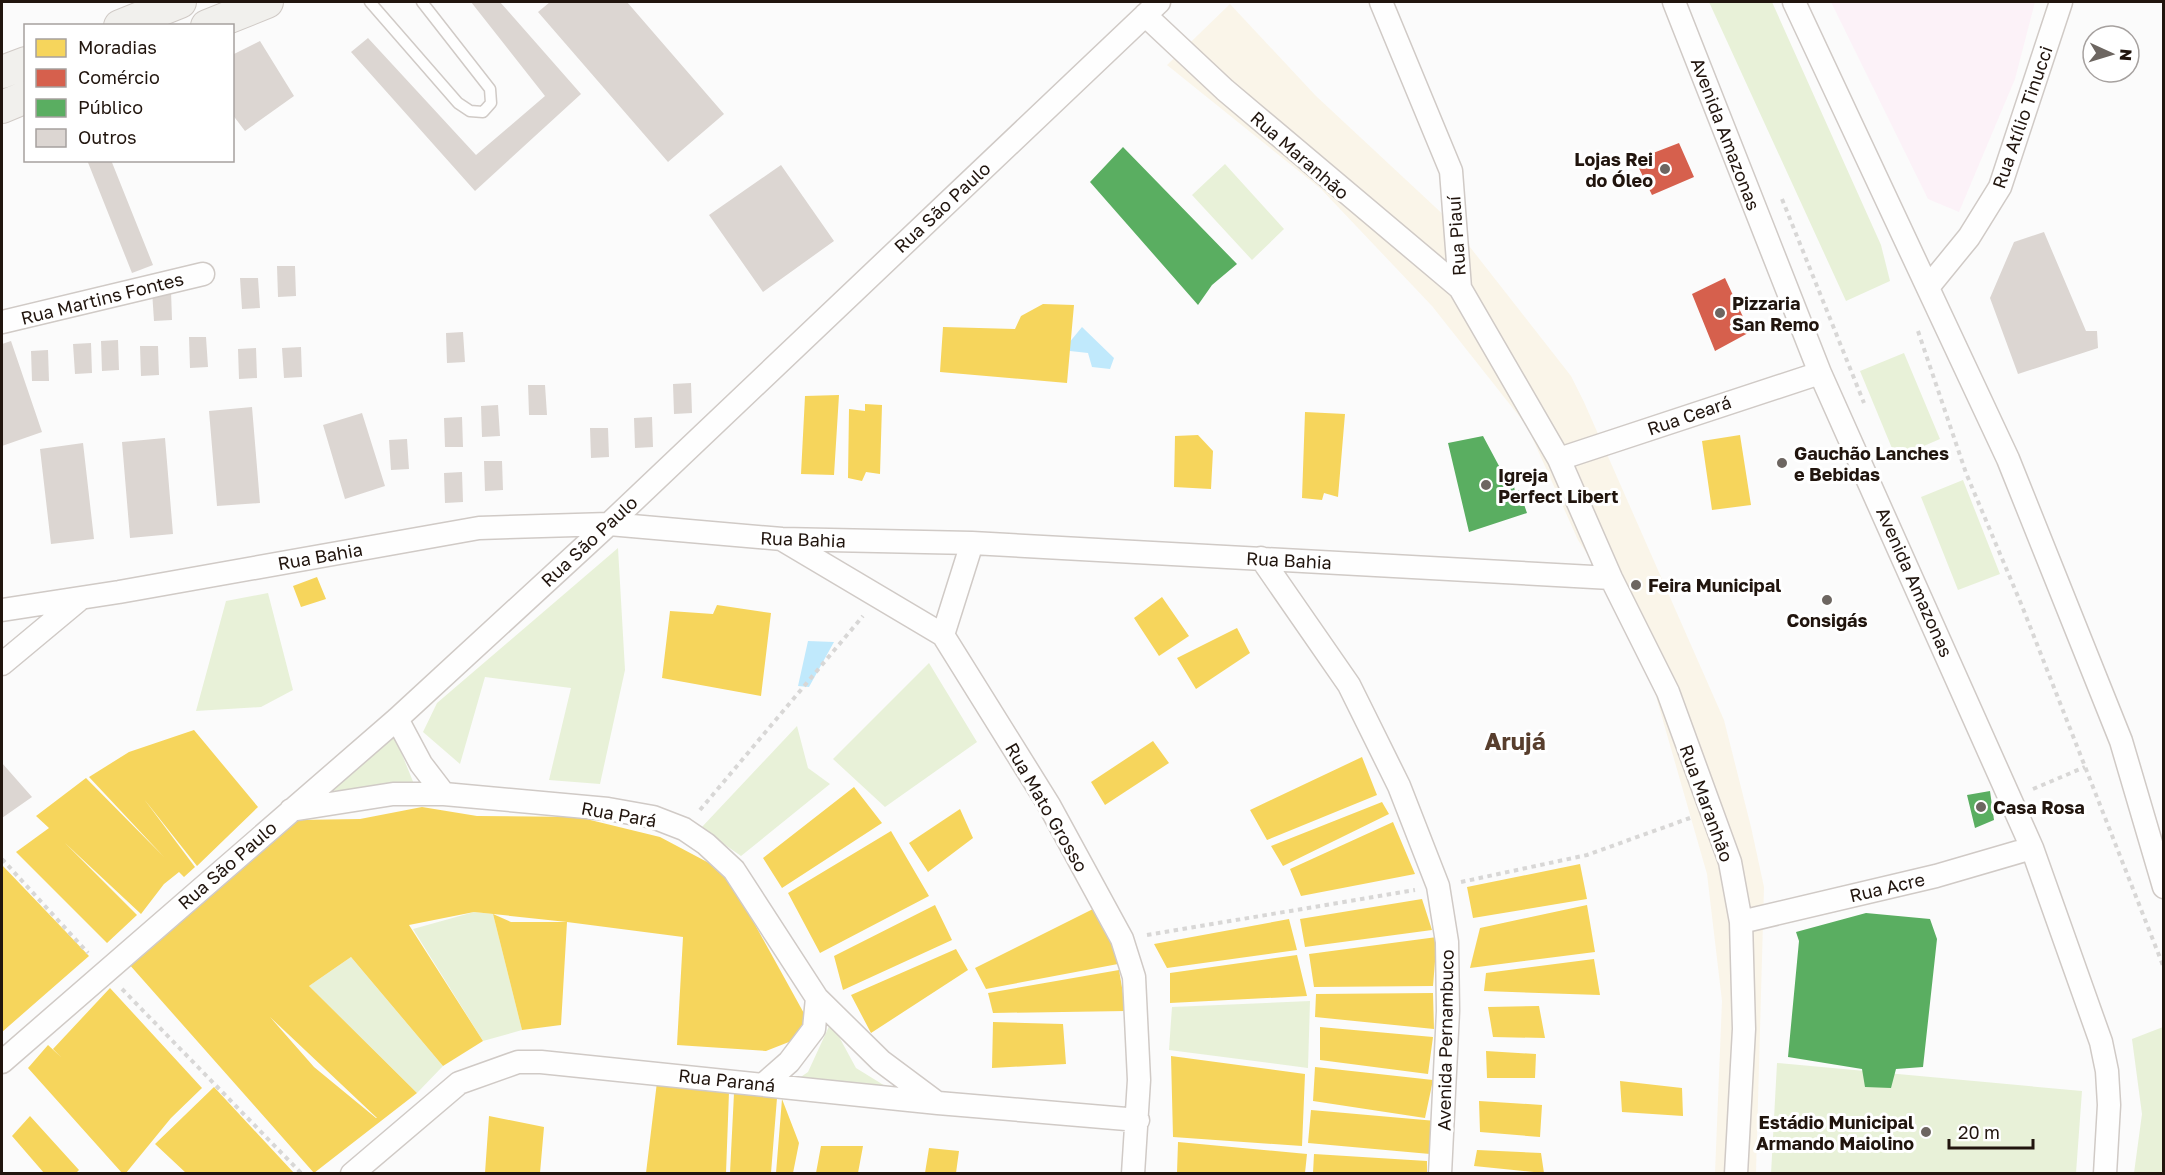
<svg xmlns="http://www.w3.org/2000/svg" width="2165" height="1175" viewBox="0 0 2165 1175" font-family="'Golos Text',sans-serif">
<rect width="100%" height="100%" fill="#fbfbfb"/>
<!-- commercial -->
<path fill="#faf5e9" d="M1230,4l86,92 132,123 123,157 13,26 140,318 27,107 13,60 -8,286h-41l7,-172 -15,-127 -70,-244 -59,-90 -51,-114 -95,-120 -111,-117 -154,-124z"/>
<!-- industrial -->
<path fill="#fcf2f8" d="M1831,2h204l-20,77 -56,133 -31,-13z"/>
<!-- green -->
<path fill="#e8f1d8" d="M1709,2h63l109,243 9,36 -44,20z
M1225,164l59,65 -32,31 -60,-65z
M1904,353l36,86 -44,19 -36,-87z
M1963,480l37,94 -42,16 -37,-93z
M618,548l7,122 -25,114 -51,-4 22,-92 -86,-11 -25,87 -37,-32 14,-29z
M268,593l25,97 -32,17 -65,4 30,-110z
M929,663l48,79 -92,65 -52,-48z
M797,726l11,42 22,16 -89,72 -40,-28z
M393,732l23,57 -90,2z
M474,912l19,2 29,116 -39,11 -70,-112z
M351,957l92,109 -26,27 -108,-107z
M1310,1001l-2,67 -139,-18 3,-43z
M831,1022l25,46 47,29 -114,-12 19,-13z
M2163,1027v146h-29l8,-59 -10,-75z
M1777,1063l305,28 -6,82 -305,1z"/>
<!-- water -->
<path fill="#c0e9fc" d="M1082,327l32,31 -4,11 -18,-2 -4,-14 -18,-2 -2,-7z
M808,641l26,1 -25,45 -11,-1z"/>
<!-- homes -->
<path fill="#f6d55c" fill-rule="evenodd" d="M1043,304l31,1 -7,78 -127,-11 3,-45 72,2 6,-13z
M839,395l-5,80 -33,-1 4,-78z
M865,404l17,1 -2,69 -14,-2 -4,9 -14,-3 1,-69 16,2z
M1305,412l40,2 -7,83 -14,-4 -2,7 -20,-2z
M1198,435l15,16 -2,38 -37,-2 1,-51z
M1740,435l11,70 -39,5 -10,-69z
M317,577l9,22 -25,8 -8,-21z
M1162,597l27,39 -30,20 -25,-38z
M717,605l54,8 -10,83 -99,-18 8,-67 43,3z
M1237,628l13,25 -54,36 -19,-31z
M194,730l64,77 -61,59 -53,-67 51,68 -11,10 -5,-5 -15,12 -23,30 -76,-71 72,72 -30,28 -91,-91 33,-24 -13,-12 50,-38 78,79 -75,-80 40,-25z
M1153,741l16,22 -64,42 -14,-23z
M1362,757l15,38 -110,45 -17,-30z
M854,787l28,36 -100,65 -19,-30z
M1382,802l7,12 -106,52 -12,-20z
M422,807l55,9 101,1 82,20 66,35 80,145 -12,23 -28,11 -89,-6 6,-108 -116,-15 -6,103 -39,5 -29,-116 18,8h56l-93,-10 -65,13 74,116 -40,25 -92,-109 -42,29 108,107 -103,80 -186,-210 168,-143 64,-1zM270,1017l107,101h-1l-62,-51z
M960,809l13,29 -45,34 -19,-29z
M1393,822l22,52 -114,22 -11,-27z
M891,831l38,65 -109,57 -32,-60z
M1580,864l7,35 -114,19 -6,-31z
M2,865l87,91 -87,76z
M1422,899l10,31 -127,17 -5,-28z
M935,905l17,35 -109,50 -9,-34z
M1587,905l8,47 -125,16 10,-40z
M1099,906l19,58 -132,25 -11,-21z
M1289,919l8,31 -130,18 -13,-24z
M1437,937l-4,49 -119,1 -5,-33z
M956,949l12,21 -97,63 -20,-38z
M1297,955l10,41 -137,7v-30z
M1594,959l6,36 -116,-4 2,-18z
M1119,970l7,41 -133,2 -5,-20z
M110,988l92,100 -31,30 -45,55h-4l-94,-105 20,-23 14,13 -9,-9z
M1433,993l1,36 -119,-12 1,-23z
M1539,1006l6,32 -52,-1 -5,-30z
M993,1022l70,2 3,40 -74,4z
M1320,1027l113,10 -5,37 -108,-14z
M1486,1051l50,3 -1,24h-48z
M1171,1056l134,18 -3,72 -129,-9z
M1315,1067l118,13 -8,38 -112,-17z
M1620,1081l62,7 1,28 -61,-4z
M657,1082l72,10 -3,81h-80z
M214,1087l80,86h-108l-31,-29z
M734,1093l43,5 -6,75h-41z
M782,1099l17,44 -6,30h-17z
M1479,1101l63,4 -2,32 -60,-5z
M1311,1110l125,11 -6,33 -122,-11z
M30,1116l49,54 -3,3h-32l-32,-37z
M489,1116l55,11 -4,46h-55z
M1178,1142l129,12 -2,19h-128z
M821,1146h42l-5,27h-42z
M929,1148l30,3 -3,22h-31z
M1477,1150l64,3 3,20 -70,-7z
M1314,1154l113,7v12h-114z"/>
<!-- shops -->
<path fill="#d6604d" d="M1679,143l15,34 -42,18 -17,-35z
M1725,278l25,54 -35,19 -23,-57z"/>
<!-- public -->
<path fill="#5aae61" d="M1123,147l114,117 -25,21 -14,20 -108,-123z
M1483,436l23,43 7,-3 2,17 4,-3 8,23 -58,19 -21,-89z
M1990,791l4,29 -19,8 -8,-33z
M1866,913l64,6 7,20 -14,128 -27,2 -5,19 -26,-1 -3,-18 -74,-12 11,-116 -3,-9z"/>
<!-- building -->
<path fill="#dcd6d2" d="M471,2h29l81,92 -106,97 -124,-139 17,-14 108,117 69,-59z
M550,2h77l97,112 -56,48 -130,-150z
M260,41l34,55 -49,35 -13,-17v-59z
M87,160h24l42,105 -21,8z
M781,165l53,76 -71,51 -54,-77z
M2044,232l42,99h11l1,17 -80,26 -28,-76 24,-56z
M277,266h18l1,30 -18,1z
M240,278h18l2,30 -18,1z
M152,291h19l1,29 -18,1z
M463,332l2,30 -18,1 -1,-30z
M189,337h17l2,30 -18,1z
M118,340l1,30 -17,1 -1,-30z
M11,341l31,91 -40,14v-102z
M91,343l1,30 -17,1 -2,-30z
M140,346h18l1,29 -18,1z
M301,347l1,30 -18,1 -2,-30z
M256,348l1,30 -18,1 -1,-30z
M48,350l1,31h-17l-1,-30z
M691,383l1,30 -18,1 -1,-30z
M528,385h17l2,30h-18z
M498,405l2,31 -18,1 -1,-31z
M252,407l8,96 -43,3 -8,-95z
M362,413l23,73 -40,13 -22,-74z
M462,417l1,30h-18l-1,-29z
M652,417l1,30 -18,1 -1,-30z
M590,428h18l1,29 -18,1z
M165,438l8,96 -43,4 -8,-96z
M407,439l2,30 -18,1 -2,-30z
M83,443l11,96 -43,5 -11,-95z
M484,461h18l1,29 -18,1z
M462,472l1,30 -18,1 -1,-30z
M2,763l30,34 -30,21z"/>
<g fill="none" stroke-linecap="round" stroke-linejoin="round">
<!-- lane casing -->
<g stroke="#d0cac6" stroke-width="13">
<path id="lane" d="M370,2l88,101 12,8 13,1 8,-9 -1,-14 -68,-87"/>
</g>
<!-- street casing -->
<g stroke="#d0cac6" stroke-width="25">
<path id="street" d="M1381,2l70,169 9,117 99,171 52,119 57,114 62,170 11,60 3,107 -8,145
M1674,2l146,371 212,475 69,194 6,29 2,34 -4,69
M1794,2l214,457 113,282 43,146
M1145,15l80,75 235,198
M1929,286l40,-49 31,-50 61,-185
M2,322l201,-48
M1559,459l261,-86
M783,540l160,95 106,170 73,134 12,38 5,103 -6,94
M1261,558l88,127 50,101 39,100 9,56 1,69 -8,163
M2,610l117,-18 360,-64 130,-4 173,15 190,4 639,35
M943,635l29,-92
M2,664l78,-65
M397,719l24,45 23,30
M291,810l102,-16h51l164,15 45,8 31,12 22,15 28,26 83,128 64,63 55,41
M1741,922l195,-46 96,-28
M2,1062l395,-343 212,-195 550,-522
M764,1084l25,-22 25,-33 3,-31
M352,1174l107,-91 59,-21h23l397,41 200,17"/>
</g>
<!-- secondary casing -->
<g stroke="#d0cac6" stroke-width="34">
<path id="secondary" d="M120,26l60,-24
M207,26l60,-24
M2,72l24,-9
M2,107l24,-10"/>
</g>
<!-- path -->
<path stroke="#d8d7d6" stroke-width="4" stroke-dasharray="4.5 4.5" stroke-linecap="butt" d="M1782,199l82,204
M1918,331l48,142 56,133 142,362
M2033,789l52,-22
M700,810l163,-194
M2,859l86,94
M1461,882l126,-27 103,-37
M1147,935l268,-45
M122,989l180,185"/>
<!-- lane -->
<use href="#lane" stroke="#fefefe" stroke-width="10"/>
<!-- street -->
<use href="#street" stroke="#fefefe" stroke-width="22"/>
<!-- secondary -->
<use href="#secondary" stroke="#f1f0ed" stroke-width="32"/>
</g>
<!-- markers -->
<g fill="#6d6661" stroke="#fff" stroke-width="2">
<circle cx="1665" cy="169" r="6"/>
<circle cx="1720" cy="313" r="6"/>
<circle cx="1782" cy="463" r="6"/>
<circle cx="1486" cy="485" r="6"/>
<circle cx="1636" cy="585" r="6"/>
<circle cx="1827" cy="600" r="6"/>
<circle cx="1981" cy="807" r="6"/>
<circle cx="1926" cy="1132" r="6"/>
</g>
<g text-anchor="middle" dominant-baseline="central" stroke-width="6" stroke-linejoin="round" paint-order="stroke">
<!-- street labels -->
<g font-size="18" fill="#21150e" stroke="#fff">
<text transform="translate(2022 117) rotate(-71)">Rua Atílio Tinucci</text>
<text transform="translate(1726 134) rotate(69)">Avenida Amazonas</text>
<text transform="translate(1300 155) rotate(41)">Rua Maranhão</text>
<text transform="translate(942 207) rotate(-43)">Rua São Paulo</text>
<text transform="translate(1456 236) rotate(-94)">Rua Piauí</text>
<text transform="translate(102 298) rotate(-14)">Rua Martins Fontes</text>
<text transform="translate(1689 415) rotate(-19)">Rua Ceará</text>
<text transform="translate(803 539) rotate(2)">Rua Bahia</text>
<text transform="translate(589 541) rotate(-43)">Rua São Paulo</text>
<text transform="translate(320 556) rotate(-10)">Rua Bahia</text>
<text transform="translate(1289 560) rotate(3)">Rua Bahia</text>
<text transform="translate(1915 582) rotate(66)">Avenida Amazonas</text>
<text transform="translate(1707 803) rotate(70)">Rua Maranhão</text>
<text transform="translate(1047 807) rotate(60)">Rua Mato Grosso</text>
<text transform="translate(619 814) rotate(10)">Rua Pará</text>
<text transform="translate(227 865) rotate(-41)">Rua São Paulo</text>
<text transform="translate(1887 887) rotate(-13)">Rua Acre</text>
<text transform="translate(1445 1040) rotate(-89)">Avenida Pernambuco</text>
<text transform="translate(727 1080) rotate(6)">Rua Paraná</text>
</g>
<!-- poi labels -->
<g font-size="18" font-weight="bold" fill="#21150e" stroke="#fff" text-anchor="start">
<text x="1653" y="159" text-anchor="end">Lojas Rei<tspan x="1653" dy="21">do Óleo</tspan></text>
<text x="1732" y="303">Pizzaria<tspan x="1732" dy="21">San Remo</tspan></text>
<text x="1794" y="453">Gauchão Lanches<tspan x="1794" dy="21">e Bebidas</tspan></text>
<text x="1498" y="475">Igreja<tspan x="1498" dy="21">Perfect Libert</tspan></text>
<text x="1648" y="585">Feira Municipal</text>
<text x="1827" y="620" text-anchor="middle">Consigás</text>
<text x="1993" y="807">Casa Rosa</text>
<text x="1914" y="1122" text-anchor="end">Estádio Municipal<tspan x="1914" dy="21">Armando Maiolino</tspan></text>
</g>
<!-- district labels -->
<g font-size="24" font-weight="bold" fill="#583e2d" stroke="#fff">
<text x="1515" y="740">Arujá</text>
</g>
</g>
<!-- border -->
<rect width="2165" height="1175" fill="none" stroke="#21150e" stroke-width="6"/>
<!-- legend -->
<rect x="24" y="24" width="210" height="138" fill="#ffffff" stroke="#a6a19f" stroke-width="1.5"/>
<rect x="36" y="39" width="30" height="18" fill="#f6d55c" stroke="#a6a19f" stroke-width="1.5"/>
<text x="78" y="54" font-size="18" fill="#21150e">Moradias</text>
<rect x="36" y="69" width="30" height="18" fill="#d6604d" stroke="#a6a19f" stroke-width="1.5"/>
<text x="78" y="84" font-size="18" fill="#21150e">Comércio</text>
<rect x="36" y="99" width="30" height="18" fill="#5aae61" stroke="#a6a19f" stroke-width="1.5"/>
<text x="78" y="114" font-size="18" fill="#21150e">Público</text>
<rect x="36" y="129" width="30" height="18" fill="#dcd6d2" stroke="#a6a19f" stroke-width="1.5"/>
<text x="78" y="144" font-size="18" fill="#21150e">Outros</text>
<!-- north arrow -->
<g transform="translate(2111 54) rotate(94)"><circle r="28" fill="#ffffff" stroke="#a6a19f" stroke-width="1.5"/>
<path d="M0-4.5L10 22L0 15L-10 22Z" fill="#6d6661"/>
<text y="-9" font-size="16" font-weight="bold" text-anchor="middle" fill="#21150e">N</text>
</g>
<!-- scale -->
<path d="M1949 1139v9h84v-9" fill="none" stroke="#21150e" stroke-width="3"/>
<text x="1958" y="1139" font-size="18" fill="#21150e" stroke="#ffffff" stroke-width="4.5" paint-order="stroke">20 m</text>
</svg>
